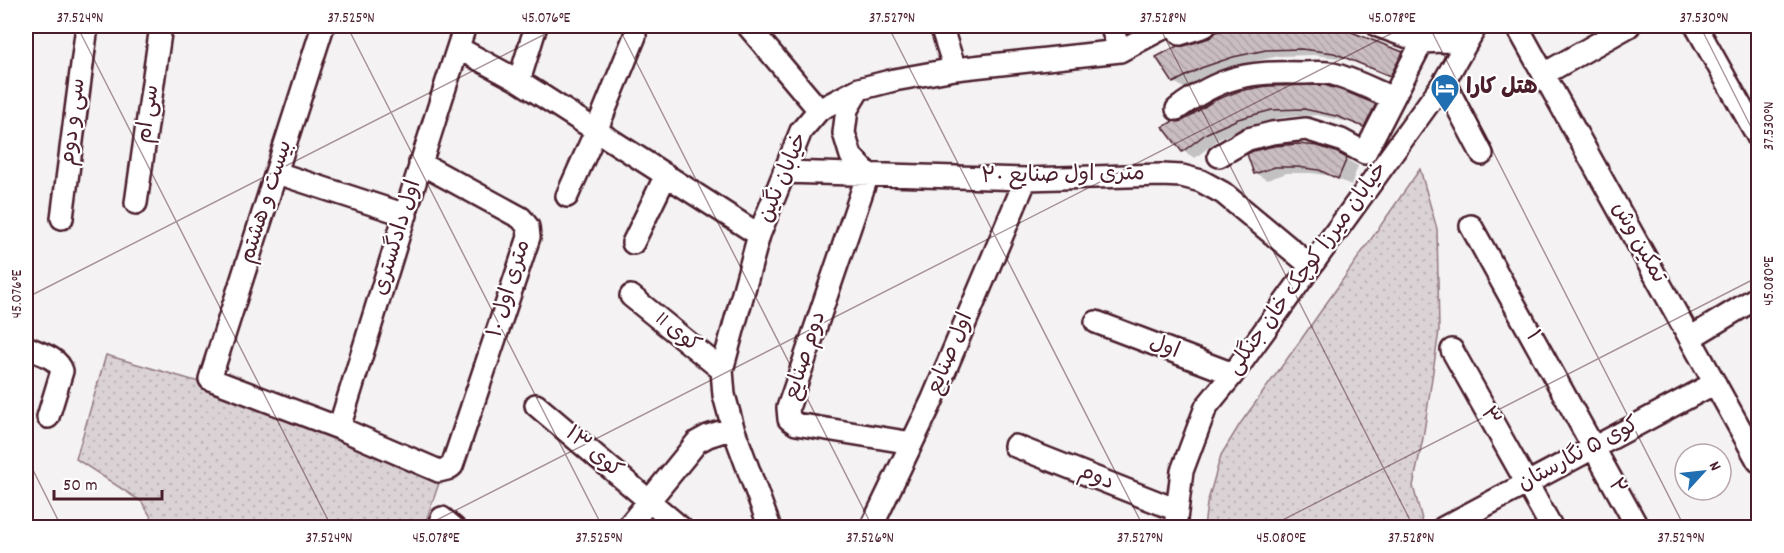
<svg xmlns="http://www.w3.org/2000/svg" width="1784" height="553" viewBox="0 0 1784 553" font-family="Dekko,'Playpen Sans Arabic',sans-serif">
<defs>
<pattern id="park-dots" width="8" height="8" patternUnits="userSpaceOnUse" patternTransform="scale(1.5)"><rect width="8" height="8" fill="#dbd2d5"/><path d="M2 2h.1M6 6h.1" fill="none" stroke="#bdb4b7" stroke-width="1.8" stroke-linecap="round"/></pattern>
<pattern id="building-back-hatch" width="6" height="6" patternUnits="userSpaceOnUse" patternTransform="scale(1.5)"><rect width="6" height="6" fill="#cabdc1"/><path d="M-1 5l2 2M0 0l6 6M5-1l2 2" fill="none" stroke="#afa2a6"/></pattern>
</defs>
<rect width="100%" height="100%" fill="#f4f2f2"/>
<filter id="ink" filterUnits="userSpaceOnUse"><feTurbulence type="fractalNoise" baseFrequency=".0167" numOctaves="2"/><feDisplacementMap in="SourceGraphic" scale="12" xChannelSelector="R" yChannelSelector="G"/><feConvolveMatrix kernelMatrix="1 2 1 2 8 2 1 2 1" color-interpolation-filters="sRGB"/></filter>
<g filter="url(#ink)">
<!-- park -->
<path fill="url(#park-dots)" stroke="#927880" stroke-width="1.5" d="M1420,169l17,60 2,102 -16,107 -10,48 11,41h-220l3,-23 14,-49 19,-31 60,-83z
M106,355l100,29 150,61 83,38 -12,35 -7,9h-263l-15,-25 -66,-43z"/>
<!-- shadow -->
<path fill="#0003" d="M1253,26h66l19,2 64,25 12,7 -11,21 -56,-22 -33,-4 -35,1 -33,7 -33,11 -27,15 -12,-7 43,-49z
M1213,102l162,4 12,7 -11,20 -27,-11 -32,-7 -32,2 -35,8 -31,14 -24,19 -12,-7 -4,-28z
M1335,153l23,13 -7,19 -19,-9 -21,-3h-24l-20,7 -12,-7 -6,-18z"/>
<!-- building -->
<path fill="url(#building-back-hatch)" stroke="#4a1f2b" stroke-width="1.5" d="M1242,26h94l67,26 -13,24 -56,-23 -33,-4 -35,1 -33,7 -32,11 -28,15 -17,-26 21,-11h7l25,-8 7,-6z
M1324,85l20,6 32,13 -12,23 -28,-11 -32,-7 -32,1 -34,9 -31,14 -25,19 -19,-25 10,-6 6,1 5,-2 29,-19 26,-10 28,-5z
M1298,144l20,2 18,6 11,6 -9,21 -19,-9 -22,-3h-22l-21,7 -7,-20 6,-3 21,-5z"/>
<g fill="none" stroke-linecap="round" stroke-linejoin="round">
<!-- minor casing -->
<g stroke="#4a1f2b" stroke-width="26">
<path id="minor" d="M323,26l-113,353 129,49 100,43 8,-2 5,-3 77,-229 -1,-10 -7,-9 -101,-55
M748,26l71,84
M941,26l14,43
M1111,26l9,25
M1517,26l241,435
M1696,26l62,111
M1417,28l5,14 45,-2
M1180,34l25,-8
M458,48l61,33 240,154
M1544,74l85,-48
M519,81l17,-55
M1444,82l38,72
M859,89l-12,20 -3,24 7,23 17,18 -80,234 1,11 7,5 116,19
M1177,109c42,-32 72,-38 124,-36 10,0 23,-2 32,1 20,5 40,16 60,24
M1219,156l29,-17 24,-6 34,-4 35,11 24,13 57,-111 -44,-16
M784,172l242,7 136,-4 20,1 19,5 22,12 88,73
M277,173l129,42
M567,196l29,-65 39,-95
M136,203l25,-177
M62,218l25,-192
M1471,226l167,302
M633,243l33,-68
M631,296l91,74
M1096,322l137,52
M1690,338l68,-41
M26,347c12,6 32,10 36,24l-14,46
M1452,350l100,178
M536,405l145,123
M339,428c42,-134 82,-269 126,-402
M1015,446l162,64
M442,518l12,10
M627,528l70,-86 11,-6 25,-8
M770,528l-37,-100 -9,-33 -2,-25 37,-135 42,-104 18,-21 40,-21 35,-9 61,-11 165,-18 47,-25
M871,528l61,-127 94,-222
M1175,528l7,-57 24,-64 27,-33 211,-292 32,-56
M1443,528l272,-145"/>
</g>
<!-- minor -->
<use href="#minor" stroke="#fff" stroke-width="21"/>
</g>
</g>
<!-- ticks -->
<path fill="none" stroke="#4a1f2b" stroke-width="1.5" stroke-opacity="0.45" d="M77,26l255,502M347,26l256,502M618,26l255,502M888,26l256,502M1159,26l255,502M1429,26l256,502M1700,26l58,115M26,298l535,-272M26,456l36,72M421,528l985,-502M1267,528l491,-251"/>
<!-- icons -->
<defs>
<g id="hotel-pin" transform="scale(1.5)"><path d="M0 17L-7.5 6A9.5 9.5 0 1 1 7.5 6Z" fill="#1f6fb2" stroke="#fff"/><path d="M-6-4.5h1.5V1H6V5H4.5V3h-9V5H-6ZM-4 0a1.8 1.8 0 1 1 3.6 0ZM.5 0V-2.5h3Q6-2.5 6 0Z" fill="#fff"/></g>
</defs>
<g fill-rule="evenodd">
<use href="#hotel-pin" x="1445" y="88"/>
</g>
<g text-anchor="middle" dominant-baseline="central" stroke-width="4.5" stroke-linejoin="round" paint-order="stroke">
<!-- poi labels -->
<g font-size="22" font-weight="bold" fill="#4a1f2b" stroke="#fff" text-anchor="start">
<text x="1466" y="88">هتل کارا</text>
</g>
<!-- street labels -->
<g font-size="22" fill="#4a1f2b" stroke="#fff">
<text transform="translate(149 114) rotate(-82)">سی ام</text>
<text transform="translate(74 122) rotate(-83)">سی و دوم</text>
<text transform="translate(1063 176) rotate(-1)">۲۰ متری اول صنایع</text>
<text transform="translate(784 178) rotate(-67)">خیابان نگین</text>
<text transform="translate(267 202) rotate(-72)">بیست و هشتم</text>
<text transform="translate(398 238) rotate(-73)">اول دادگستری</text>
<text transform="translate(1638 243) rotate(61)">تمکین وش</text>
<text transform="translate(1308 269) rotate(-54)">خیابان میرزا کوچک خان جنگلی</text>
<text transform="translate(510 289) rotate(-73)">۱۰ متری اول</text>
<text transform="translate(677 333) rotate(39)">کوی 11</text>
<text transform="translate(1532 336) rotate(61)">۱</text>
<text transform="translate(1164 348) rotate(21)">اول</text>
<text transform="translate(951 354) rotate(-67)">اول صنایع</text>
<text transform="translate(806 356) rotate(-72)">دوم صنایع</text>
<text transform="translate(1489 417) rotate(61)">۳</text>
<text transform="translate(593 453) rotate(40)">کوی ۱۳</text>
<text transform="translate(1579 455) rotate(-28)">کوی ۵ نگارستان</text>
<text transform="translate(1096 478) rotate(22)">دوم</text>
<text transform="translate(1616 487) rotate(61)">۲</text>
</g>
</g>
<!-- margin -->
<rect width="1784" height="553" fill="none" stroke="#fff" stroke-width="66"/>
<!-- north arrow -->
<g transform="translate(1703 472) rotate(63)"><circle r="28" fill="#ffffff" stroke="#b7a5aa" stroke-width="1.5"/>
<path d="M0-4.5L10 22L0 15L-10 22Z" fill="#1f6fb2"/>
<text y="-9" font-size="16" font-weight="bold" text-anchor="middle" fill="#4a1f2b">N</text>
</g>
<!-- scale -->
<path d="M54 490v9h108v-9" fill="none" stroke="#4a1f2b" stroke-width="3"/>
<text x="63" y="490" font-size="18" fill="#4a1f2b" stroke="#ffffff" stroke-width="4.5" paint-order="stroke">50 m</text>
<rect x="33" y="33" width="1718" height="487" fill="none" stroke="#4a1f2b" stroke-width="2"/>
<g font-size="15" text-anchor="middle" fill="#4a1f2b">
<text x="80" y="22">37.524°N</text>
<text x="351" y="22">37.525°N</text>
<text x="546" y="22">45.076°E</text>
<text x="892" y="22">37.527°N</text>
<text x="1163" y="22">37.528°N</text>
<text x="1392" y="22">45.078°E</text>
<text x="1704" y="22">37.530°N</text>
<text transform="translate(1768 126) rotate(-90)" y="5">37.530°N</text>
<text transform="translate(1768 281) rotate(-90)" y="5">45.080°E</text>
<text transform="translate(16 294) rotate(-90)" y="5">45.076°E</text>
<text x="329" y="542">37.524°N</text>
<text x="436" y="542">45.078°E</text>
<text x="599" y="542">37.525°N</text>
<text x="870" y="542">37.526°N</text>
<text x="1140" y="542">37.527°N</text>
<text x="1281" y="542">45.080°E</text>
<text x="1411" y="542">37.528°N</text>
<text x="1681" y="542">37.529°N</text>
</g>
</svg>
